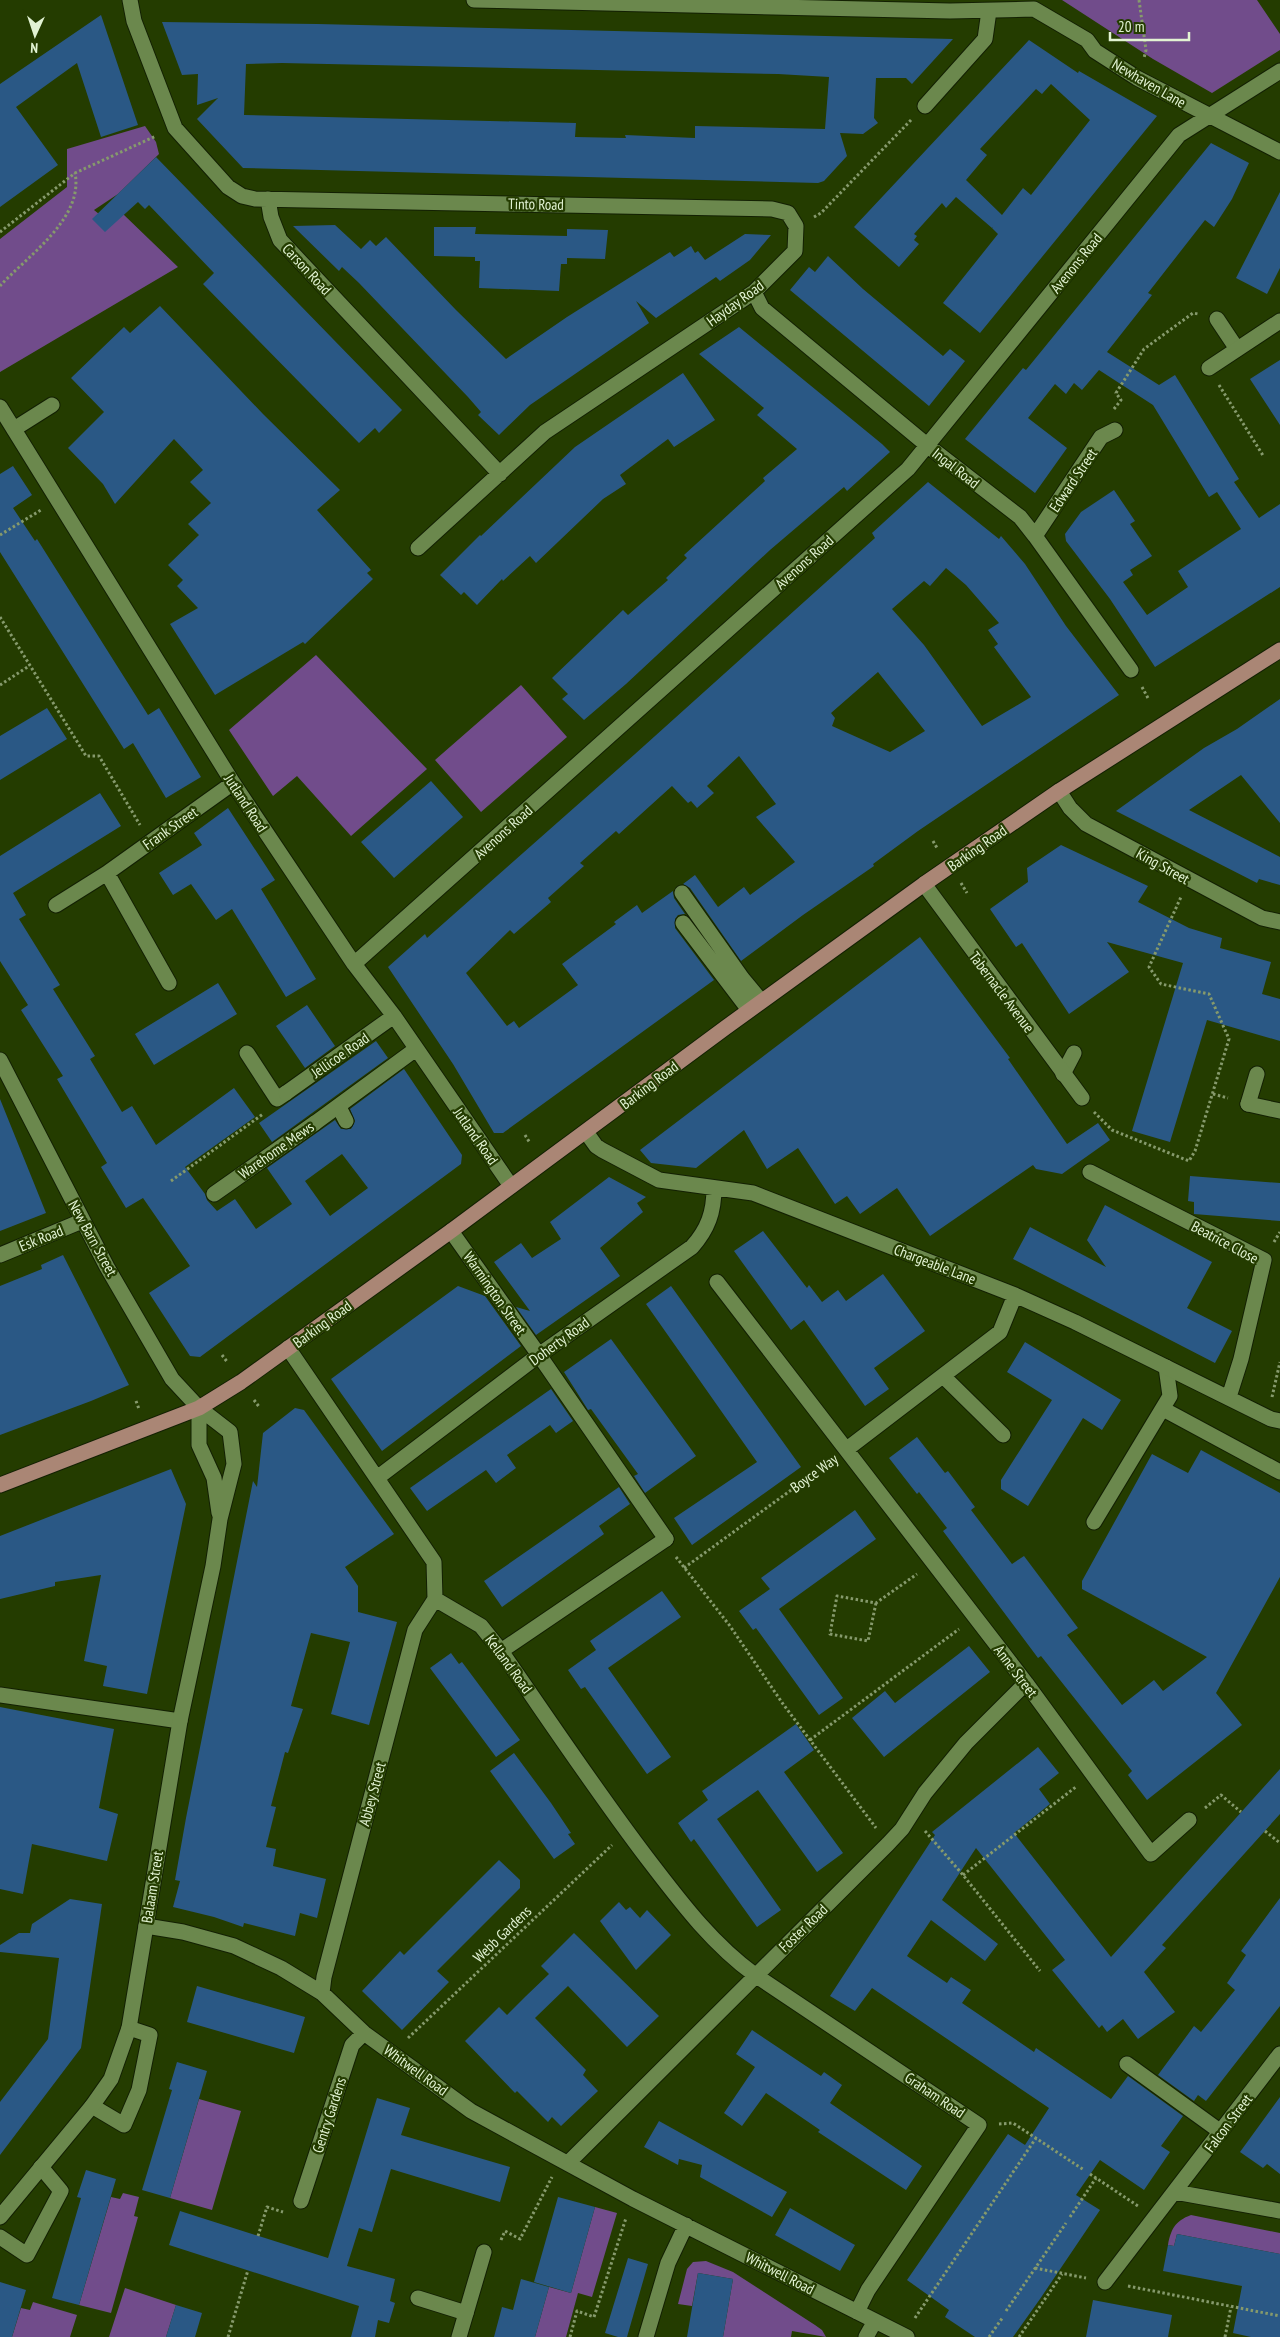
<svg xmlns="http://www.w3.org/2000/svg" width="1280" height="2337" viewBox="0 0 1280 2337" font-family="'PT Sans Narrow',sans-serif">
<rect width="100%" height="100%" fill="#243c00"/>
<!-- green -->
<path fill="#714c8b" d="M1062,0h195l23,34v16l-68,43 -59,-34z
M145,126l11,16 3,12 -41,40 -24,16 16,13 13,-9 55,53 -178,105v-133l67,-52v-38z
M316,655l111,114 -76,67 -54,-60 -24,20 -44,-66z
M521,685l46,52 -86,75 -46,-52z
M199,2099l42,12 -29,99 -42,-12z
M123,2193l16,4 -5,19 4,1 -27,96 -32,-8 32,-108 9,2z
M595,2207l22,6 -25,84 -14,-4 -12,44h-31l14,-50 22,6z
M1191,2215l89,18v21l-103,-20 -3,12 -6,-1c3,-16 7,-24 23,-30z
M706,2261l27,11 82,53 7,5 4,7 -34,-6 -1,6h-68l10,-58 -35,-6 -6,33 -14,-2 9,-35 6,-7z
M125,2288l51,17 -10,32h-57z
M33,2302l44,13 -7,22h-58l9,-29 9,2z"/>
<!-- building -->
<path fill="#2a5885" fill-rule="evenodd" d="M101,15l37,110 -37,12 -24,-74 -61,44 42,58 -58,42v-123z
M162,22l155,2 636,15 -41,45 -6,-6h-30l-2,40 4,5 -15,11 -23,-1 7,23 -23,25 -6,2 -575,-15 -46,-49 21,-21 -21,7 1,-31 -16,1zM282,63l496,11 51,3 -4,52 -130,-3v12l-70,-3 1,3 -51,-1 1,-14 -332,-8 2,-51z
M1029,40l49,33 1,-2 78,45 -177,217 -37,-30 55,-69 -6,-6 3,-3 -3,3 -36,-31 -10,11 -4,-5 -28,31 3,2 -3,4 5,4 -20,23 -45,-40zM1051,84l39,36 -59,75 -8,-7 -21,27 -36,-35 21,-25 -7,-6 56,-60 6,5z
M1211,143l38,20 -17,36 -18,28 -9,-7 -57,73 4,2 -45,57 52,33 16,-10 64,104 -5,3 25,36 21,-14v83l-125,80 -45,-68 -44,-58 -1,-7 16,-22 33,-22 21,31 -5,3 22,32 -22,14 3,5 -10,7 24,33 41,-28 -10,-16 63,-42 -24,-37 -8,5 -56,-92 -54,-35 -17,20 -8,-7 -8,11 -11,-10 -27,34 39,30 -32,45 -70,-54 58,-71 3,2z
M156,157l246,253 -23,23 -4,-5 -16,15 -156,-159 11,-11 -65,-68 -4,4 -7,-7 -33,30 -13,-13z
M1280,192v76l-13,26 -31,-16z
M335,225l26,24 9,-9 6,6 10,-9 70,73 50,49 61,-42 103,-65 4,5 17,-11 4,7 3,-2 7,9 40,-26 26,1 -21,25 -30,21 -4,-4 -60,41 -20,-17 13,22 -119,82 -31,30 -21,-20 3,-3 -13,-15 -109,-114 -17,-16 -3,4 -46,-45z
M434,227h42l-1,7 92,2v-7l41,1 -3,29 -38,-1v6h-6l-2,27 -80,-3 1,-27h-5v-4l-41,-1z
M828,256l35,33 80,67 7,-7 15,12 -36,45 -139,-116 19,-23 6,5z
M160,306l103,108 77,76 -23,20 54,60 -4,3 6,6 -68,65 -2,-2 -88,53 -45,-71 28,-16 -21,-22 6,-6 -15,-15 31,-30 -11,-11 23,-21 -21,-21 13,-12 -29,-31 -59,65 -12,-20 -35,-36 36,-36 -33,-34 53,-51 6,6z
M739,327l143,117 8,8 -43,39 -3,-4 -74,63 -144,134 -42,36 -22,-21 6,-5 -16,-16 71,-68 5,5 40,-35 -2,-2 21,-20 -3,-3 81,-74 -2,-3 34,-29 -40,-34 7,-7 -65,-54z
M1280,360v65l-30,-46z
M683,373l32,47 -41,27 -6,-8 -48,36 6,9 -23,15 -67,64 -6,-7 -27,25 -1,-2 -25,26 -13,-13 -3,3 -21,-20 40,-40 1,1 94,-89z
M13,466l19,29 -19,13 22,33 2,-2 111,176 11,-7 42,69 -35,21 -33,-55 -9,6 -124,-197v-78z
M928,482l71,57 2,-3 24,28 41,62 53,69 -201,136 -45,33 1,2 -71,49 -62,46 -51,-73 -7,-4 12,-9 23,32 26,-20 6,8 45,-33 -39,-45 20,-13 -37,-48 -32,30 7,7 -17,15 -6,-7 -3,2 -16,-17 -53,48 -3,-3 -36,32 4,3 -36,32 3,4 -37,32 -4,-4 -44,43 41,53 7,-5 5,7 59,-43 -16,-21 54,-40 -2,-2 23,-17 5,8 31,-22 1,7 11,16 -7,1 -3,4v9l39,52 -211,153h-9l-41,-69 -65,-97 37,-33 2,4 208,-184 240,-216 -3,-5zM946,568l20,17 33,38 -11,7 10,14 -4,3 37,50 -49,29 -58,-81 -32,-36 32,-28 6,5zM878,672l47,59 -35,21 -58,-26 3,-8 -4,-5z
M1280,699v124l-39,-48 -52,35 91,47v28l-21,-6 -2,4 -141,-72 88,-63 33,-19z
M47,708l20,31 -67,41v-44z
M431,781l32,36 -69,61 -33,-36z
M100,793l21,33 -108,67 13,22 -7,4 41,66 -7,4 42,67 -5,3 32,53 10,-6 24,39 78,-57 21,29 -70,50 20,27 2,6 10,11 18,-12 21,30 36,-25 -25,-36 68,-48 6,9h10l4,-8 -5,-12 54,-40 58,86 -1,9 -261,193 -10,-1 -41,-63 41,-27 -47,-68 -17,10 -25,-41 6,-4 -50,-84 6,-3 -42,-66 7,-5 -28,-44v-105zM342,1154l26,34 -38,28 -25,-35z
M228,808l47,72 -14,9 55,90 -30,18 -54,-88 -16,11 -25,-36 -18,11 -14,-22 43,-28 -8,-12z
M1061,845l87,41 -10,16 51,26 33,10 -2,10 51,14 -9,32 18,5v42l-73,-21 -37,122 -38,-11 51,-168 -76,-21 22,30 -60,42 -47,-71 -6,4 -26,-38 38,-27 -1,-14z
M920,937l90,121 -2,1 59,85 31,-21 12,17 -48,34 -26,-5 -3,-4 -103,71 -33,-48 -37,26 -13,-18 -12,8 -37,-56 -31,21 -23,-39 -48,38 -45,-5 -11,-13z
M218,983l19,31 -83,51 -19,-31z
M307,1005l28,41 -30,22 -29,-42z
M376,1041l12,17 -116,84 -13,-19z
M0,1099l46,114 -46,18z
M1190,1176l90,7v38l-86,-7v-12l-6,-1z
M609,1177l37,20 -9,6 6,9 -43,36 20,28 -84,59 -20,-28 14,4 -36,-49 27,-19 11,15 29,-19 -11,-17z
M1105,1205l107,57 -25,46 45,23 -17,32 -202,-104 17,-32 76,40 -19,-27z
M763,1231l44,57 2,-3 13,17 16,-12 8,11 37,-27 42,57 -51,37 15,21 -24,17 -61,-86 -13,10 -57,-79z
M63,1255l66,130 -38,16 -91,34v-149l42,-17 -1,-4z
M458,1286l27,10 36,50 -139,105 -51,-72z
M671,1286l130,181 -109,78 -18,-27 83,-56 -111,-158z
M611,1339l85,117 -51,37 -11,-17 4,-2 -47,-65 -3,1 -24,-38z
M1025,1342l96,58 -19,30 -19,-12 -55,88 -27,-17v-9l51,-80 -45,-28z
M551,1389l22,32 -17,12 -6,-8 -43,30 9,13 -20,15 -10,-13 -59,41 -17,-23z
M295,1408l9,2 90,124 -49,33 13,19v26l39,10 -28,103 -38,-11 19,-72 -39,-9 -20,73 12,3 -15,44 -3,-1 -14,54 5,1 -10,40 10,2 -3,17 53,13 -9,39 -17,-5 -5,23 -51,-13 -1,4 -29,-10 -41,-10 7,-26 -5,-1 11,-62 67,-337 4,6 6,-54z
M917,1437l28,36 3,-2 27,36 -4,3 41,54 12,-8 54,72 -11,7 55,70 32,-25 9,11 44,-34 -125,-68v-8l70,-127 36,19 13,-23 79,43v84l-64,116 26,32 -95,75 -19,-25 4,-4 -91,-115 -3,2 -95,-127 4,-3 -28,-36 -2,2 -28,-36z
M171,1469l15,35 -39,190 -44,-8 4,-20 -23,-5 17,-86 -46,7v4l-55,13v-63z
M619,1487l11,17 -31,22 5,8 -102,73 -18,-26z
M855,1510l21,29 -97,70 64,89 -24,17 -63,-87 -3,2 -14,-19 31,-22 -9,-11z
M662,1591l19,26 -73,51 63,89 -24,17 -62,-87 -4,2 -13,-19 28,-20 -6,-9z
M969,1646l21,26 -106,85 -32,-39 33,-27 10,12z
M451,1653l8,11 3,-2 58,78 -24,17 -66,-89z
M0,1707l114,22 -15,79 19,6 -11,47 -75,-17 -9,50 -23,-5z
M796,1724l18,26 -30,22 59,81 -26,19 -59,-82 -41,29 64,91 -24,17 -63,-88 -3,3 -13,-19 30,-23 -6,-9z
M1038,1747l21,26 -20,16 11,15 -36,29 97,124 169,-188v45l-118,131 4,3 -22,24 31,40 -37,27 -15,-20 -16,13 -5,-7 -3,3 -47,-58 13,-10 -89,-112 -34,52 56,44 -13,17 -54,-41 -24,36 40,27 4,-6 20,13 -9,13 72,49 2,-4 75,51 17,-23 55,40 -22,30 9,6 -26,38 -44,-30 -24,35 24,15 -60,89 -27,38h-38l-30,-20 4,-7 -42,-30 101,-146 17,11 24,-37 -177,-120 -17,23 -25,-15 105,-161 -3,-3z
M514,1753l37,50 20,30 -3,1 7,10 -21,15 -64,-88z
M499,1860l21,20v8l-83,83 12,11 -47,48 -40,-39 38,-40 4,4z
M1280,1898v108l-74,95 -8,-6 -4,6 -36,-26 36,-49 7,6 34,-42 -8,-7 19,-28 -5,-4z
M70,1899l32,5 -21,144 -81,107v-53l48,-63 11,-81 -59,-6v-7l19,-12h11l2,-9z
M619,1902l7,8 4,-3 10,11 7,-8 24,25 -35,35 -36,-49z
M574,1933l85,83 -32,31 -59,-61 -33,32 51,52 -3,5 15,16 -37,35 -9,-9 -4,5 -31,-31 -2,2 -50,-52 34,-34 8,8 19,-19 23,-22 -8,-8z
M197,1986l108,31 -11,36 -107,-31z
M752,2030l69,46 3,-4 18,13 -12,18 92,63 -16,24 -88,-58 2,-2 -54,-37 -24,33 -18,-13 31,-46 -19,-13z
M177,2062l30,9 -37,127 -28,-8 30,-100 -3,-1z
M1280,2097v77l-13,-10 -4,4 -23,-16z
M377,2098l33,10 -9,27 109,32 -10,35 -109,-33 -19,63 -13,-4 -12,38 48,13 -5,22 5,2 -6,20 -11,-3 -3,17h-24l8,-31 -190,-61 11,-34 148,47z
M659,2121l128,71 -15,25 -72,-40 2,-12 -23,-6 -1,6 -34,-18z
M86,2170l30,9 -37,126 -27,-7 29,-100 -4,-1z
M558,2197l37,10 -24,86 -37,-11z
M790,2208l65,37 -15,26 -65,-36z
M1177,2234l103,20v83h-29l-18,-4 9,-47 -79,-15 5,-26 6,1z
M628,2258l20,6 -21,73h-9l-13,-4z
M698,2273l35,6 -10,58h-36z
M521,2279l28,8 -14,50h-41l8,-30 11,3z
M0,2282l26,8 -14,47h-12z
M1093,2300l79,15 -4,22h-82z
M176,2305l26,8 -7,24h-29z"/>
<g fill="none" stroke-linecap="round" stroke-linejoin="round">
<!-- lane casing -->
<g stroke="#132003" stroke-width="17">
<path id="lane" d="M1217,319l20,30
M14,429l38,-24
M682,893l60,85 19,23
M683,923l66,87
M247,1053l30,46 9,-6
M1063,1074l11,-21
M1248,1104l9,-30
M339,1107l7,14
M214,1194l101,-71
M539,1355l127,184
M1163,1409l117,63
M1094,1522l76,-126 -4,-29
M0,1695l180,26
M1127,2064l94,68
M92,2106l32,19 15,-35 11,-55 -21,-7
M0,2237l27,18 34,-64 -20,-24
M418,2298l48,15"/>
</g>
<!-- street casing -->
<g stroke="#132003" stroke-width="17">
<path id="street" d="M130,0l4,21 41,107 53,59 14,9 13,3 517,10 16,4 8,13 -1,25 -41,41 -209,140 -127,116
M474,0l476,11 84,-2 53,31 8,11 42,27 143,74
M925,106l60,-67 4,-28
M268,199l3,18 9,23 220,234
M754,292l8,16 166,138 92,71 15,19 96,134
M1209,368l71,-47
M0,407l233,376 121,181 40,52 117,170
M1035,536l66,-99 14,-7
M1059,791l11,17 16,16 176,94 18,4
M107,873l62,110
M924,884l158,214
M56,905l51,-32 126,-90
M354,964l554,-495 271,-334 101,-64
M286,1093l108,-77
M1248,1104l32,7
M315,1123l101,-74
M586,1132l10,14 6,4 57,30 94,13 262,102 60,27 196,97 9,2
M1090,1172l174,88 -23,99 -12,38
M451,1231l88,124
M0,1255l82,-34
M717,1282l309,401 125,171 38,-34
M288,1348l146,214 1,37 46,27 20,25c48,69 95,140 146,207 33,43 64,85 108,117l224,150 -111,165 -11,22
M943,1376l60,59
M847,1449l153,-117 15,-37
M377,1478l162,-123 153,-108c16,-18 22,-35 22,-59
M501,1651l165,-112
M146,1926l37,6 51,14 47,22 41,25 42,40 107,78 162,88 274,138
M322,1993l2,-16 91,-347 20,-31
M568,2163l320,-319 14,-15 23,-36 41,-50 60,-60
M1175,2192l105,19
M301,2201l51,-156 12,-12
M1105,2282l175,-228
M459,2337l25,-85
M646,2337l22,-74 18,-38
M866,2337l9,-16"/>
</g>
<!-- secondary casing -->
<g stroke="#132003" stroke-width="17">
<path id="secondary" d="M0,1060l107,207 65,112 27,29 31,24 4,32 -14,55 -7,47 -33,155 -51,307 -18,51 -19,27 -92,111
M199,1408v37l15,33 5,35"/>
</g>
<!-- primary casing -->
<g stroke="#132003" stroke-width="17">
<path id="primary" d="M0,1485l199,-77 42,-26 210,-151 274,-203 199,-144 135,-93 221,-141"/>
</g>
<!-- path -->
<path stroke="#869a6c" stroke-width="3" stroke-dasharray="2.5 2.5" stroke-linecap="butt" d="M1139,0l7,50 -2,8
M814,217l7,-4 91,-94
M0,232l75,-59 81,-37
M0,286c27,-30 84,-67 75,-113
M1219,385l45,72
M1114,409l7,-9 -5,-7 28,-44 49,-36 5,1
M0,535l41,-25
M0,617l86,139h13l41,69
M0,685l29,-19
M1142,687l7,13
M933,841l4,7
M961,883l6,10
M1213,1094l15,4
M1094,1112l18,18 77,31 6,-10 34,-112 -20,-45 -48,-10 -12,-17 32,-70
M525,1135l5,8
M171,1181l92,-67
M1274,1242l6,-10
M222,1355l6,8
M1272,1397l8,-35
M254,1400l6,8
M136,1401l3,8
M676,1557l54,69 53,78 93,124
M684,1568l147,-107
M876,1603l-8,38 -38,-7 7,-38 39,7 41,-29
M810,1740l149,-111
M1205,1808l16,-13 20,17
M925,1831l38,44 77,96
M1265,1831l15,12
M963,1875l114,-89
M408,2038l204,-193
M999,2124l14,-1 71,47
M1090,2174l48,32
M1070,2217l26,-39
M258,2236l9,-29 16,5
M501,2240l4,-9 15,8 32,-62
M1035,2268l51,10
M1128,2286l152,30
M1006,2311l60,-88
M915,2318l121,-180
M228,2337l20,-67
M570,2337l7,-26 17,6 32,-99
M989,2337l14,-20
M1019,2337l43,-63
M1225,2337l6,-30"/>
<!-- lane -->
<use href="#lane" stroke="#6b884d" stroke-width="15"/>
<!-- street -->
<use href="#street" stroke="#6b884d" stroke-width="15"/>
<!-- secondary -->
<use href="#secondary" stroke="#6b884d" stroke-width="15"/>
<!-- primary -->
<use href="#primary" stroke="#aa8675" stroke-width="15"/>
</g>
<g text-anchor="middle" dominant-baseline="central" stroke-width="4.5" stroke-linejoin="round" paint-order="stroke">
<!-- street labels -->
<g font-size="15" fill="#e2f3d3" stroke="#243c00">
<text transform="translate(1149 83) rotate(30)">Newhaven Lane</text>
<text transform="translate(536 204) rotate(1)">Tinto Road</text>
<text transform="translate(1076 263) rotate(-51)">Avenons Road</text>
<text transform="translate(307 269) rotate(47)">Carson Road</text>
<text transform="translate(735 303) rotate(-36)">Hayday Road</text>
<text transform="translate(956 468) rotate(38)">Ingal Road</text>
<text transform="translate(1073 480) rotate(-56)">Edward Street</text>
<text transform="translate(804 562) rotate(-42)">Avenons Road</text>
<text transform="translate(246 803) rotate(57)">Jutland Road</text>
<text transform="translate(170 828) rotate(-35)">Frank Street</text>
<text transform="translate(503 832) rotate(-42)">Avenons Road</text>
<text transform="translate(977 848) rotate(-35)">Barking Road</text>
<text transform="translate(1163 866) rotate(29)">King Street</text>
<text transform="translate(1002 992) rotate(53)">Tabernacle Avenue</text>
<text transform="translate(340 1055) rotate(-35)">Jellicoe Road</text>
<text transform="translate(649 1085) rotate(-37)">Barking Road</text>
<text transform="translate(476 1136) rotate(55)">Jutland Road</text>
<text transform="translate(276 1150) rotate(-35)">Warehome Mews</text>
<text transform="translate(41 1238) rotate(-22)">Esk Road</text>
<text transform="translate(93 1238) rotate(61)">New Barn Street</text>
<text transform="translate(1225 1242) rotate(28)">Beatrice Close</text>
<text transform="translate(935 1264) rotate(21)">Chargeable Lane</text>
<text transform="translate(495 1293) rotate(55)">Warmington Street</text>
<text transform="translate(322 1324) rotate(-36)">Barking Road</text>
<text transform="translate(559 1341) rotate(-36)">Doherty Road</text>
<text transform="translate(814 1473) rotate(-36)">Boyce Way</text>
<text transform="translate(509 1664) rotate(54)">Kelland Road</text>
<text transform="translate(1016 1671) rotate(53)">Anne Street</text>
<text transform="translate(372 1794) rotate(-75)">Abbey Street</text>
<text transform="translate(152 1887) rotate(-81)">Balaam Street</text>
<text transform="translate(803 1928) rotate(-44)">Foster Road</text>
<text transform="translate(502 1934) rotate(-44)">Webb Gardens</text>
<text transform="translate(416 2070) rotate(36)">Whitwell Road</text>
<text transform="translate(935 2095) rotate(34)">Graham Road</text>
<text transform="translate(329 2115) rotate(-72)">Gentry Gardens</text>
<text transform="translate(1228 2123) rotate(-53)">Falcon Street</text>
<text transform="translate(780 2273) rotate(27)">Whitwell Road</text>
</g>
</g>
<!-- north arrow -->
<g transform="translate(35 35) rotate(183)" stroke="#243c00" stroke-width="4" paint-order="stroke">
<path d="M0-4L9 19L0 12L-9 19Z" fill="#e2f3d3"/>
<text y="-8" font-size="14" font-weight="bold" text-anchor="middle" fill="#e2f3d3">N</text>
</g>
<!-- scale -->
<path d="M1110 32v8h79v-8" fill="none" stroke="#e2f3d3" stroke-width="2.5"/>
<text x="1118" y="32" font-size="15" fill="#e2f3d3" stroke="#243c00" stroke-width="4" paint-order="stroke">20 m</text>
</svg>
